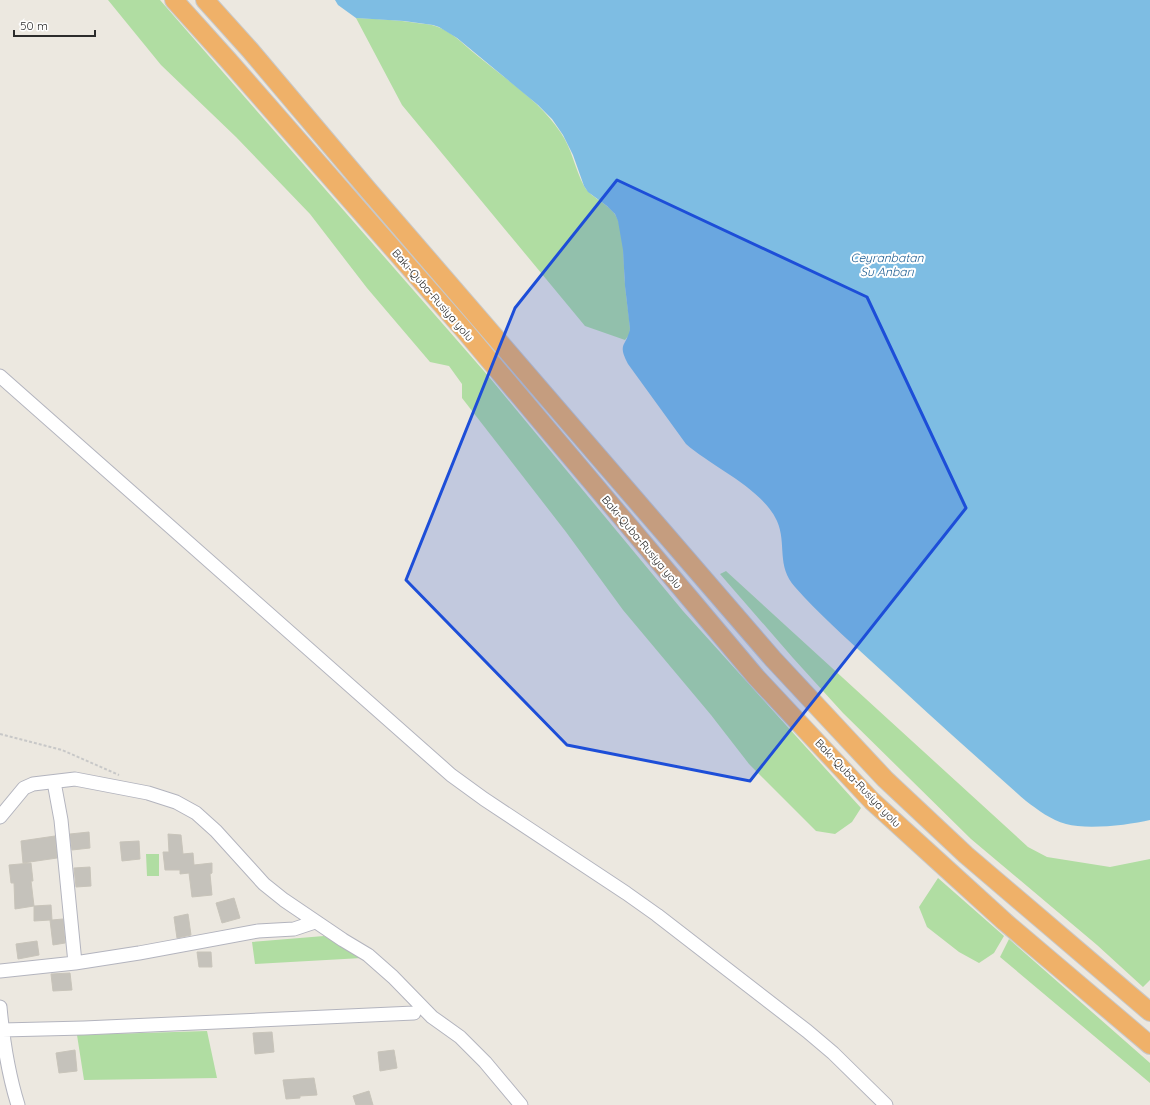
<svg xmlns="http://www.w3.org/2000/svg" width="1150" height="1105" viewBox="0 0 1150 1105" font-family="Quicksand,sans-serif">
<rect width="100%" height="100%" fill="#ece8e0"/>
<!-- green -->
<path fill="#b0dda2" d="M108,0h52l330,378 193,233 178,197 -9,14 -17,12 -19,-3 -67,-67 -38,-49 -88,-105 -57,-78 -104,-134v-14l-13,-18 -19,-4 -63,-74 -57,-74 -74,-77 -75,-72z
M356,18c21,1 41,2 61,5 7,1 14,1 21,4 16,6 28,20 41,30 29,24 62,45 82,76 11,16 14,36 23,53 8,14 28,18 34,34 7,19 5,43 7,64 1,15 4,30 5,45l-1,6 -4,5 -40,-14 -183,-221z
M726,571l302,276 19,10 63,10 40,-8v121l-7,7 -46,-42 -126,-106 -128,-126 -50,-55 -73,-84z
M146,854h13v22h-12z
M938,878l66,58 -10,17 -15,10 -20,-11 -32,-25 -8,-20z
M324,936l38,22 -107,6 -3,-22z
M1009,939l141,124v20l-150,-126z
M207,1031l10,47 -133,2 -7,-45z"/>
<!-- water -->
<path fill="#7ebde3" d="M335,0h815v820c-21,5 -63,10 -84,4 -15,-4 -28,-14 -40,-23 -52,-46 -104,-93 -155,-140 -26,-24 -53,-48 -76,-74 -19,-21 -8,-43 -18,-66 -15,-33 -65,-54 -91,-77l-58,-80c-11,-21 -2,-17 2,-35l-5,-43 -2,-36 -5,-29 -3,-7 -8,-8 -19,-14 -4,-6 -11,-31 -10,-20 -11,-16 -14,-14 -81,-67 -18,-11 -6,-2 -29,-4 -48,-3 -18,-13z"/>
<!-- building -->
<path fill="#c5c2bb" stroke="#c8c4ba" d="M89,832l1,16 -18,2 -2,-16z
M168,834l13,1 2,19 10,-1 1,12 18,-2v10l-2,1 2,21 -20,2 -3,-24 -9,1v-4h-15l-2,-18h6z
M55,836l2,22 -34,5 -2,-22z
M139,841l1,18 -18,2 -2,-19z
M31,863l2,18h-2l3,25 -19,3 -1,-26h-3l-2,-18z
M90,867l1,19 -15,1 -2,-19z
M234,898l6,20 -18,5 -6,-20z
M51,905l1,15 11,-1 2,24 -12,2 -3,-25 -16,1v-15z
M188,914l3,21 -14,3 -3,-21z
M37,941l2,14 -21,4 -2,-15z
M197,952h14l1,15h-13z
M70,973l2,17 -19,1 -2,-17z
M272,1032l2,20 -19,2 -2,-21z
M75,1050l2,21 -18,2 -3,-20z
M394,1050l3,18 -17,3 -2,-19z
M314,1078l3,17 -17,1v2l-14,1 -3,-19z
M369,1091l4,14h-17l-3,-9z"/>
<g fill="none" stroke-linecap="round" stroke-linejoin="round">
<!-- minor casing -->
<g stroke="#b3b4be" stroke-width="15">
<path id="minor" d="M0,376l451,399 33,24 142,94 31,22 150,116 26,22 53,52
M54,782l7,38 14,143
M0,817l24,-29 9,-4 42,-5 73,14 28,9 20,11 20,18 48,53 20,16 59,40 25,15 25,22 39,40 28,20 25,25 36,43
M0,971l75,-8 64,-10 119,-22 36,-2 21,-7
M0,1007c3,33 8,66 18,98
M2,1030l82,-2 330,-15"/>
</g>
<!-- highway casing -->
<g stroke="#c8c8c8" stroke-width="20">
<path id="highway" d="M174,0l54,60 236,270 292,347 116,124 133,121 145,123
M205,0l45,50 119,141 404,468 112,120 81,76 184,157"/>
</g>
<!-- path -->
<path stroke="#c8c8c8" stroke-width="2" stroke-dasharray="3 2" stroke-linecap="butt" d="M0,734l62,16 57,25"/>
<!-- minor -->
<use href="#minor" stroke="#fff" stroke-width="13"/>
<!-- highway -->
<use href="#highway" stroke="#efb169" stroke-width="18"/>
</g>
<!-- marked area -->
<path fill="#1d4ed8" fill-opacity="0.2" stroke="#1d4ed8" stroke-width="3" stroke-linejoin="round" d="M617,180l250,117 99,211 -216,273 -183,-36 -161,-165 109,-272z"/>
<g text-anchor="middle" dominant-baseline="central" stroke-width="4" stroke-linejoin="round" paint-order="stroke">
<!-- street labels -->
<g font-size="11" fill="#2c2c2c" stroke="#fff">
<text transform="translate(433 295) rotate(49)">Bakı-Quba-Rusiya yolu</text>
<text transform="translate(642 542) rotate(50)">Bakı-Quba-Rusiya yolu</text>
<text transform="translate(858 783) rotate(46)">Bakı-Quba-Rusiya yolu</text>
</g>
<!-- water labels -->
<g font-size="12" font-style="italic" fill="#1b5c91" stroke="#fff">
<text x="887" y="257">Ceyranbatan<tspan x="887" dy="14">Su Anbarı</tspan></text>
</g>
</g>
<!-- scale -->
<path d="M14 30v6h81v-6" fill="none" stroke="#2c2c2c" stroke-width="2"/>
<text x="20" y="30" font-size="12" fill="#2c2c2c" stroke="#ffffff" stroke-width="3" paint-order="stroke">50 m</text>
</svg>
